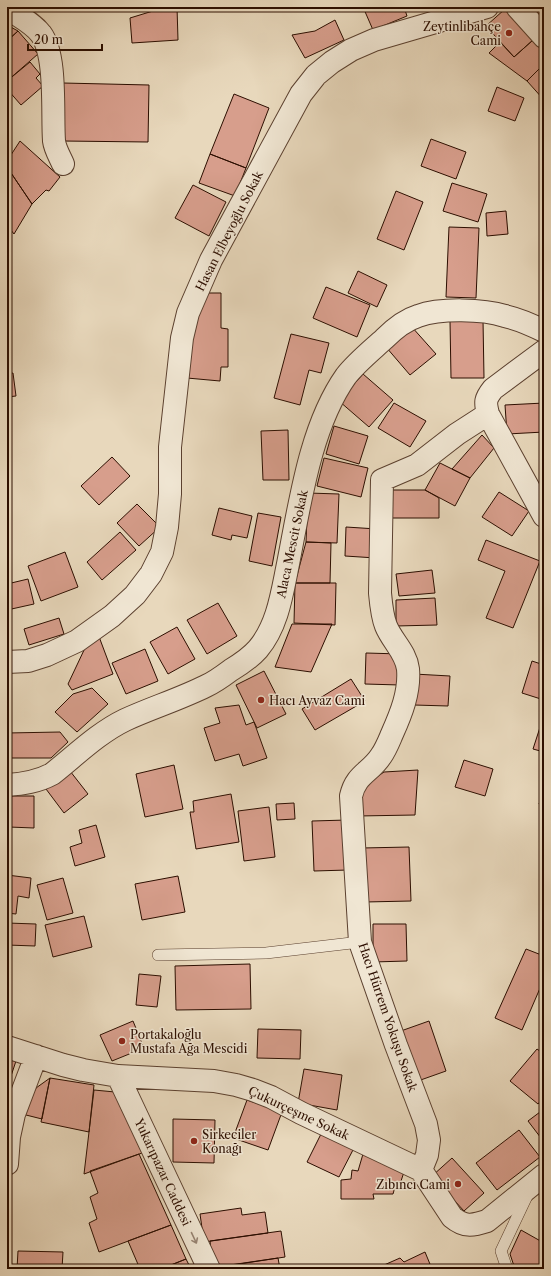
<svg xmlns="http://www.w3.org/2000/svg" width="551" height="1276" viewBox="0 0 551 1276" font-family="'Libre Caslon Text',serif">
<rect width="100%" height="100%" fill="#e8d8bc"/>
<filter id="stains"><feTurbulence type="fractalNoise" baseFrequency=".005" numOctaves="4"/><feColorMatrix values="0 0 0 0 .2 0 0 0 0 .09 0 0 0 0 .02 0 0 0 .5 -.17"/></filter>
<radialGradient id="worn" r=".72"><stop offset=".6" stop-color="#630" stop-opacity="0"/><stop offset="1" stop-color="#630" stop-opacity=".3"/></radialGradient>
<!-- building -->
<path fill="#d79e8c" stroke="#2c0e00" d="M166,7h11l1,33 -46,3 -2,-25z
M363,7h41l3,9 -34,14z
M505,9l28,31 -19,17 -28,-31z
M335,20l9,20 -39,18 -13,-23 23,-4z
M7,25l11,6 -11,10z
M18,31l20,23 -31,27v-40z
M533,40l11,10v14l-17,17 -38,-28 11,-11 14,15z
M30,62l10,12 -4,4 7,8 -22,19 -14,-16v-8z
M544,64v36l-17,-19z
M63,83l86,2 -1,57 -85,-1z
M497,87l27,11 -9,23 -27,-10z
M234,94l35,14 -23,60 -36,-14z
M431,139l35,13 -10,27 -35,-13z
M20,141l40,36 -11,14 -3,-1 -14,14 -25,-37v-6z
M210,154l36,14 -11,28 -36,-13z
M7,167l25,37 -18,30 -7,-9z
M452,183l35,11 -9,28 -35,-11z
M193,185l33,17 -17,34 -34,-18z
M396,191l27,11 -19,48 -27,-11z
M506,211l2,23 -21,2 -1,-23z
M449,227l30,1 -3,70 -30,-1z
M358,271l29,14 -10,22 -29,-14z
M326,287l44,18 -13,32 -44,-19z
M205,293h16v35l7,1v38h-7l-1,14 -33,-3 6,-47z
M483,320l1,58h-33l-1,-57z
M411,326l25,28 -26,21 -24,-28z
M291,334l38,9 -8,30 -12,-3 -9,35 -26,-7z
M13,373l3,23 -9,1v-23z
M363,374l30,26 -24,27 -30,-26z
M394,403l32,18 -16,26 -32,-19z
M544,403v29l-37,2 -2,-29z
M334,426l34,10 -9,28 -33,-10z
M288,430l1,50h-26l-2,-49z
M482,435l12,13 -24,30 -18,-9z
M112,457l18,19 -31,29 -18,-19z
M324,458l44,10 -7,29 -44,-11z
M440,463l30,15 -15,28 -30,-16z
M389,490h36l14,8v20h-50z
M499,492l30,19 -17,25 -30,-19z
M308,493l31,1 -2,49 -31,-1z
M137,504l23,23 -21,19 -22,-23z
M219,508l33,8 -5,22 -15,-3 -1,5 -19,-5z
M258,513l23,4 -9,49 -23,-5z
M346,527l31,2 -1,29 -31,-2z
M120,532l16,18 -34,30 -15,-18z
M486,540l54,21 -27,67 -27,-10 19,-47 -27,-11z
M306,542l25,1 -1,40h-35z
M65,552l13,35 -37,14 -13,-35z
M432,570l3,23 -36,3 -3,-22z
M28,579l6,25 -27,6v-26z
M295,583h41l-1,42 -41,-2z
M435,598l2,27 -41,1v-26z
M218,603l19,33 -30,18 -20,-34z
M59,618l5,16 -35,11 -5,-16z
M292,624h40l-21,48 -36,-5z
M177,627l18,32 -27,15 -18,-32z
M98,634l15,40 -41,16 -4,-6 17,-36z
M145,649l13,32 -32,13 -14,-31z
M366,653l35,1 -1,31 -35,-1z
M532,661l12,4v35l-22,-7z
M264,671l22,43 -29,14 -21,-43z
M414,674l36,2 -2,30 -34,-1z
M351,679l14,22 -50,29 -13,-21z
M92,688l16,16 -31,28 -22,-20 18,-18z
M239,705l7,20 8,-3 13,36 -24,8 -4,-12 -24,7 -11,-33 16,-5 -5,-15z
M544,715v37l-11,-3z
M60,732l8,10 -17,16h-44v-25z
M464,760l29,9 -8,27 -30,-9z
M174,765l9,44 -38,8 -9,-43z
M418,770l-3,45 -57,1 4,-29 22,-15z
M70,771l18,23 -24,19 -18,-24z
M544,789v17l-5,-2z
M231,794l8,48 -43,7 -6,-37h4l-1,-11z
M9,796h25v32l-25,-1z
M294,803l1,16 -18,1 -1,-16z
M269,807l6,50 -31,4 -6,-50z
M347,820l1,50 -34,1 -2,-50z
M96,825l9,32 -30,9 -5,-19 12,-4 -3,-13z
M409,847l2,54 -46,1 -3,-54z
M7,875l24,3 -2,20 -11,-2 -2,18 -9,-1z
M178,876l7,36 -43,8 -7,-36z
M63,878l10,35 -26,7 -10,-35z
M84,916l8,31 -39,10 -8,-32z
M7,923l29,1 -1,22 -28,-1z
M373,924h33l1,37 -34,1z
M526,949l18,7v23l-22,51 -27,-12z
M250,964l1,45 -75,1 -1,-44z
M139,974l22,2 -4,31 -21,-2z
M133,1021l11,27 -32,13 -12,-26z
M429,1021l17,50 -31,11 -17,-50z
M258,1029l43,1 -1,29 -43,-1z
M537,1049l7,5v43l-6,7 -28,-23z
M7,1058l9,3 -9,27z
M304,1069l38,6 -5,35 -39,-7z
M50,1078l44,7 -5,47 -48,-10z
M50,1078l-8,41 -20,-5 14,-26z
M94,1090l21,2 27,61 -58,21z
M247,1100l35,12 -14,38 -35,-12z
M544,1109v33l-16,-21z
M173,1119l42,1 -1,43 -41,-1z
M519,1130l21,27 -43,33 -21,-27z
M322,1132l32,16 -15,29 -32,-15z
M139,1154l32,71 -72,27 -10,-29 8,-4 -7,-22 8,-4 -8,-22z
M363,1154l41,18 -5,15h-4l-2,7h-20l1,5h-33v-19l10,-1 1,-9 6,1z
M452,1158l32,35 -20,18 -32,-35z
M241,1208l1,7 23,-3 3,21 -64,9 -4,-28z
M171,1225l15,34 -25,10h-21l-12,-28z
M521,1230l23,13v26h-29l-5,-15z
M281,1231l4,26 -72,11 -3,-27z
M18,1251l45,1 -1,17h-45z
M425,1252l7,17h-57l25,-11 4,4z
M278,1258l2,11h-49l-1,-4z
M186,1259l5,10h-30z"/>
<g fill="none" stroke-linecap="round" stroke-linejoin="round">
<!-- lane casing -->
<g stroke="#5b402f" stroke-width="12">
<path id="lane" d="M158,955l108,-2 94,-11
M507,1269l-6,-18 27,-57"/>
</g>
<!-- street casing -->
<g stroke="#5b402f" stroke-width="24">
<path id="street" d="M517,7l27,30
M7,8c11,8 26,15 34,26 16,21 11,80 13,107 1,8 6,16 9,23
M544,351l-51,38c-8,10 -8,13 -5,25l56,102
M7,662l21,-1 19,-6 30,-14 35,-25 23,-21 16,-21 11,-22 5,-25 3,-33v-47l12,-109 6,-25 23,-53 90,-166 15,-19 16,-13 19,-12 23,-10 113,-33
M7,785c16,-1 30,-3 45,-11 23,-18 46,-41 73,-54 26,-12 55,-21 81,-34 9,-4 17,-10 25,-16 10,-6 20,-13 27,-21 20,-24 24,-56 30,-85 12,-61 22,-137 58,-188 10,-13 26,-26 38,-37 10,-10 21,-19 34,-23 22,-8 65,-7 87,0 13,3 27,9 39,15
M7,1047l56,18 20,5 35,6 96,5 22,4 17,5 18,7 30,16 120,57 31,47c12,10 20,9 35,4l57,-46
M118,1076l91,193
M7,1164l2,-27 5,-23 22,-58
M421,1170l6,-15 2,-15 -3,-16 -30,-79 -36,-103 -9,-146c5,-22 19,-23 30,-40 5,-7 8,-15 11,-22 9,-20 18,-42 16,-65 -2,-17 -16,-28 -22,-43 -4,-10 -5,-22 -6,-33l2,-113 35,-15 40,-31 31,-20"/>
</g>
<!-- lane -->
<use href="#lane" stroke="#f0e6d3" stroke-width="11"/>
<!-- street -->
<use href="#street" stroke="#f0e6d3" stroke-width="22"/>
</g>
<!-- one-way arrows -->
<defs><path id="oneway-shaft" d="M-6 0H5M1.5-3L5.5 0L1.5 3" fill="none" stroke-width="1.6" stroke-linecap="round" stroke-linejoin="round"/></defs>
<use stroke="#988574" href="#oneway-shaft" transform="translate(194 1238) rotate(65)"/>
<!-- markers -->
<g fill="#8f2418" stroke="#f0e6d3" stroke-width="1.5">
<circle cx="509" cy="33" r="4"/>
<circle cx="261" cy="700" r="4"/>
<circle cx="122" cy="1041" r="4"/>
<circle cx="194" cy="1141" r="4"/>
<circle cx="458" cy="1184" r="4"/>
</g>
<g text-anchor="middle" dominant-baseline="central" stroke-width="3" stroke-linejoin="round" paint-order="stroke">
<!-- poi labels -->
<g font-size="12" fill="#2c0e00" stroke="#f0e6d3" text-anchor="start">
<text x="501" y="26" text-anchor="end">Zeytinlibahçe<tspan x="501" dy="14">Cami</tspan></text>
<text x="269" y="700">Hacı Ayvaz Cami</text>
<text x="130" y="1034">Portakaloğlu<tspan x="130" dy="14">Mustafa Ağa Mescidi</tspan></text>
<text x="202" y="1134">Sirkeciler<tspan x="202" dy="14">Konağı</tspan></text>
<text x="450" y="1184" text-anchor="end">Zıbıncı Cami</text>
</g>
<!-- street labels -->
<g font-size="12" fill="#2c0e00" stroke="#f0e6d3">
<text transform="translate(229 231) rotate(-63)">Hasan Elbeyoğlu Sokak</text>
<text transform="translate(292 544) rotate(-78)">Alaca Mescit Sokak</text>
<text transform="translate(388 1017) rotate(71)">Hacı Hürrem Yokuşu Sokak</text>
<text transform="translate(299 1113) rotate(25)">Çukurçeşme Sokak</text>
<text transform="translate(163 1172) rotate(65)">Yukarıpazar Caddesi</text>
</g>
</g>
<!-- margin -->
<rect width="551" height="1276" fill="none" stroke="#e8d8bc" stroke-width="24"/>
<rect x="8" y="8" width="535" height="1260" fill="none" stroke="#2c0e00" stroke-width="2"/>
<rect x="12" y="12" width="527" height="1252" fill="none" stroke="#2c0e00"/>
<!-- scale -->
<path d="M28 44v6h74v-6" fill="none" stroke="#2c0e00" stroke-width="2"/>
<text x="34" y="44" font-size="12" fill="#2c0e00" stroke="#f0e6d3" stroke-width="3" paint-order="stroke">20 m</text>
<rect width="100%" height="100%" filter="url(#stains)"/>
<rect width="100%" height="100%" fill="url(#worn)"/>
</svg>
